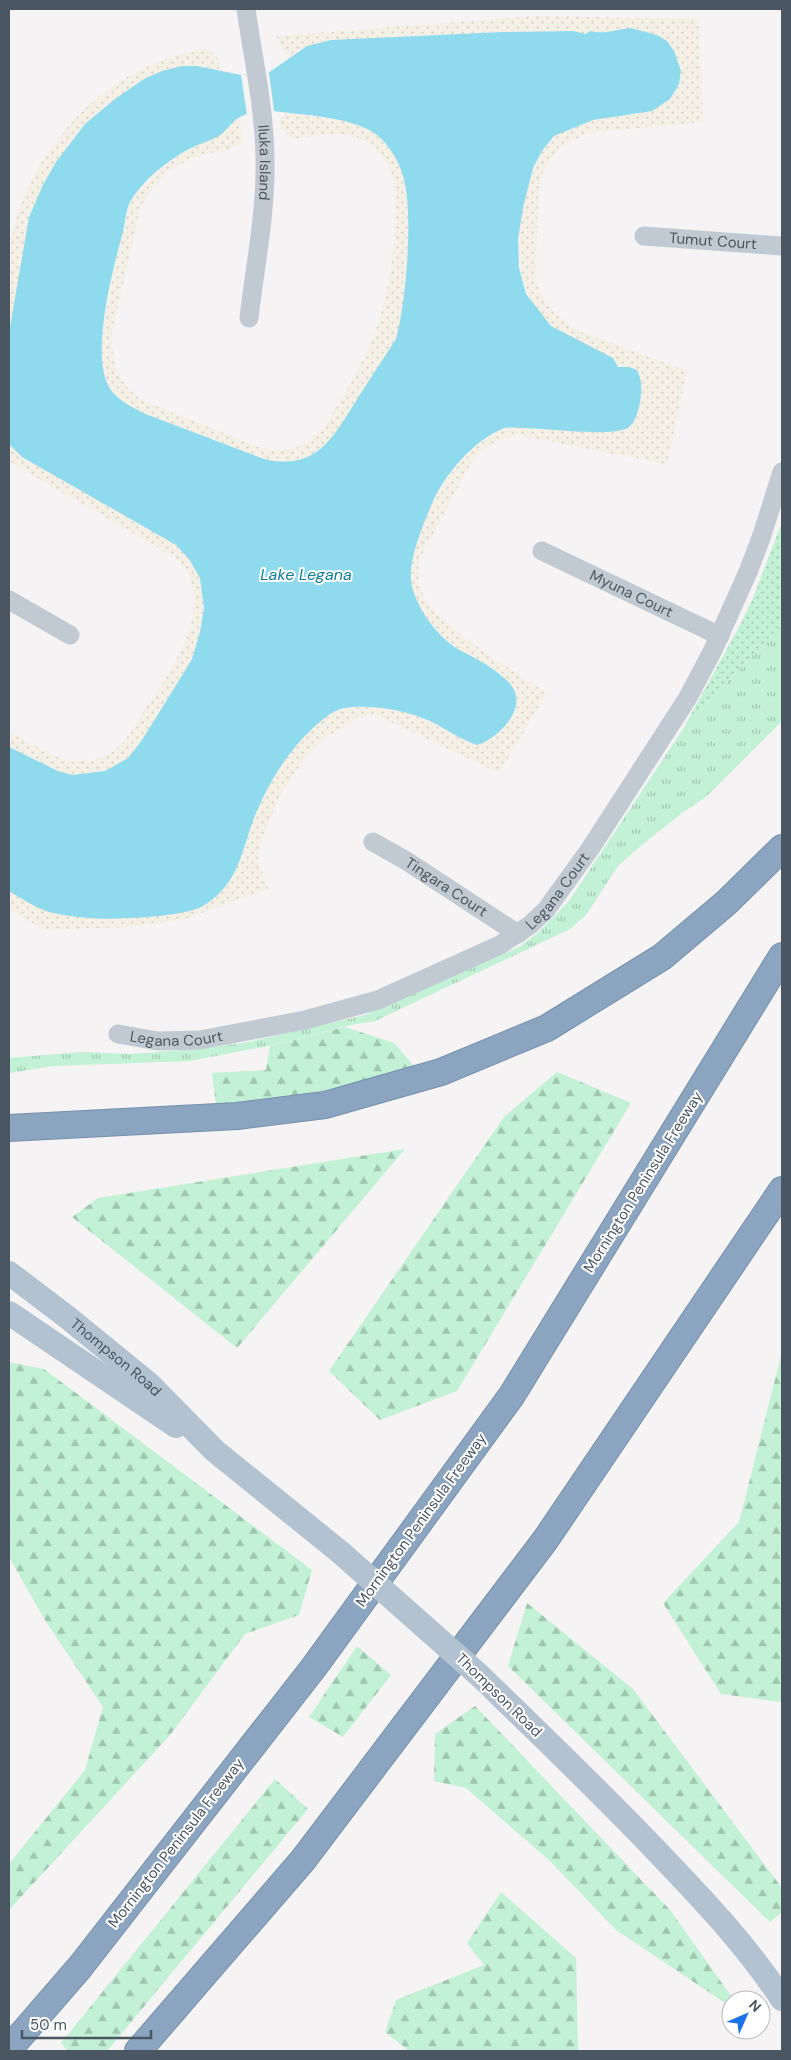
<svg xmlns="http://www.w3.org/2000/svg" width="791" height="2060" viewBox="0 0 791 2060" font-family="'DM Sans',sans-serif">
<defs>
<pattern id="grass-tufts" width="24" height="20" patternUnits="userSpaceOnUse" patternTransform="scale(1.25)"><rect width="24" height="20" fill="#c3f1d5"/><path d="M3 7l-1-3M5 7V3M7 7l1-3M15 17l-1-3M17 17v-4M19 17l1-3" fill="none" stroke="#a0c6b0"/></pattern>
<pattern id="forest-firs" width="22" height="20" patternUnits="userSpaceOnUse" patternTransform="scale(1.25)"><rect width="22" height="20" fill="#c3f1d5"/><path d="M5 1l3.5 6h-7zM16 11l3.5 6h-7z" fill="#a0c6b0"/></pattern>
<pattern id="sand-dots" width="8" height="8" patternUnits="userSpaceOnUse" patternTransform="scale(1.25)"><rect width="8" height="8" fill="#f5f0e5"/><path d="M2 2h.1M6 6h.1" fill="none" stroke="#d4d0c7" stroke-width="1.8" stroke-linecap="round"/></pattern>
<pattern id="park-dots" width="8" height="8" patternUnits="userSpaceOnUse" patternTransform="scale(1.25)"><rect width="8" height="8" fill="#c3f1d5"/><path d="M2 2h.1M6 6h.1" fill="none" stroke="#a0c6b0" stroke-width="1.8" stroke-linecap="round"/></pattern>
</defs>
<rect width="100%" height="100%" fill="#f5f3f3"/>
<!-- grass -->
<path fill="url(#grass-tufts)" d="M782,624v97l-76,76 -24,16 -39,31 -25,22 -32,49 -16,14 -195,92 -24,4 -78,20 -83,16 -136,5 -45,7v-15l72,-6 50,2 67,-5 51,-7 116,-27 154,-68 20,-15 30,-31 114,-172z"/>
<!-- forest -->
<path fill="url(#forest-firs)" d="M345,1027l49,16 21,24c-65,18 -131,36 -199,38l-4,-32 54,-3 4,-24z
M557,1072l74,31 -174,288 -77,29 -51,-49 175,-254z
M405,1149l-168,199 -165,-131 26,-19z
M782,1352v350l-61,-8 -58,-91 76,-81z
M9,1362l35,7 268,201 -13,45 -54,19 -75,101 -161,175v-46l76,-94 18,-63 -58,-87 -36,-63z
M527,1603l106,86 149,199v24l-12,10 -262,-256z
M357,1646l34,29 -48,62 -34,-20z
M475,1706l195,204 64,90h-3v7l-115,-77 -67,-70 -83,-72 -32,-7 1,-47z
M275,1779l33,30 -201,242h-39l-7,-8z
M501,1892l75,66 2,93h-169l-24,-19 11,-32 88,-35 -17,-22z"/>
<!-- sand -->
<path fill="url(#sand-dots)" d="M537,16l162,3 4,103 -116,11 -27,15 -17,23 -4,20 -4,88c6,22 26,41 44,52l108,40 -20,93 -151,-29c-21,4 -33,13 -46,30l-49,91c-5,15 -4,29 5,44 20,31 89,71 121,93l-48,80 -123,-58 -18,2 -15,11 -16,8 -23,23 -25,38 -19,47 -2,16 10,29 -83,30 -56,8 -85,3 -35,-21v-18l39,20 153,-4c8,-6 18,-11 24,-19 16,-22 21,-49 30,-74 13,-32 53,-98 88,-105 16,-4 38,-1 54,1 29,5 52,25 80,35 17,-10 44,-25 39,-50 -4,-19 -43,-35 -58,-46 -10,-8 -20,-16 -28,-26 -8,-9 -17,-25 -18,-37 -7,-51 43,-139 93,-157 7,-3 18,-1 26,-1 34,-1 68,-4 102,-6l9,-29 -16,-27 -8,1c-13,-17 -51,-27 -67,-42 -40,-36 -36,-86 -24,-134 5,-19 11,-39 26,-54 21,-18 72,-22 99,-26l-34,-82 -16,5 -12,-3 -4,3 -13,-3 -70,1 -172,8 -34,11 -8,7 -13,-22z
M209,49l11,12v9l-23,-4 -53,13 -29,20 -30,25 -29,38 -13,23 -34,148c0,-25 -3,-51 0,-76 10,-101 98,-196 200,-208z
M287,113c25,4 72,5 91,23 11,11 22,26 26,41 8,33 3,126 -7,159 -6,17 -20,33 -30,48 -26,42 -44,89 -103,75l-121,-46 -14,-7 -12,-10 -8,-9 -7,-18 1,-41 15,-78 12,-47 17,-21 14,-14 30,-20 25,-11 23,-19 4,23c-11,11 -29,10 -43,15 -27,7 -48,29 -60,53l-28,123c-1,29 6,51 30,68l116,47c29,8 48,2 68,-22 16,-28 37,-60 48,-90 15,-39 27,-113 20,-154 -3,-14 -15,-31 -28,-39 -21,-14 -51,-6 -74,-3l-12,-11 1,-10z
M9,444l13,13 154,88 13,14 11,19 4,30 -4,24 -8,27 -17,28 -33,53 -14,18 -23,13 -33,4 -14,-4 -49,-24v-15c16,8 45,26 62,29 8,1 22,-1 30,-4 22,-6 33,-30 45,-49 24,-36 63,-89 42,-135 -3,-5 -8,-10 -12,-15l-166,-96z"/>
<!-- park -->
<path fill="url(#park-dots)" d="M782,522v102l-99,105 57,-104 13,-27z"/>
<!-- water -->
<path fill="#90daee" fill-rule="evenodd" d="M631,28l26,7 10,6 7,10 7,20 -2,13 -9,15 -18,12 -59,9 -39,16 -12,15 -9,17 -10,40 -5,31 1,29 7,26 25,32 62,32 5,9h11l8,3c6,12 5,24 2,37 -2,7 -4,15 -10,20 -14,11 -84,1 -105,1 -6,0 -14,-1 -19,0 -30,10 -63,49 -74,78 -9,22 -26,60 -18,84 8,25 26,48 48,61 18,9 37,19 50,34 18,23 -13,54 -34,60 -17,-6 -31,-16 -47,-24 -25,-11 -59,-17 -86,-13 -13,3 -22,12 -31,20 -25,23 -44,54 -57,85 -15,36 -15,70 -53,93 -13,8 -58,12 -74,12 -26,2 -55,0 -80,-6 -13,-4 -28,-14 -40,-21v-144l49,24 14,4 33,-4 23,-13 14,-18 33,-53 17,-28 8,-27 4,-24 -4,-30 -11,-19 -13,-14 -154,-88 -13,-13v-111l20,-116 14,-32 13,-23 29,-38 30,-25 29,-20 18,-8 20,-5h15l44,9 27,-2 39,-27 24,-6 172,-8 70,-1 13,3 4,-3c15,4 26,-2 41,-3zM274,111c28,4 80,6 103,24 12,10 22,26 26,41 11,34 3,128 -7,163 -13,20 -27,41 -40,62 -24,38 -40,70 -92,58l-121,-46c-13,-7 -29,-15 -35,-28 -17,-34 5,-117 15,-153 2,-9 3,-22 7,-30 13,-22 37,-41 59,-53 9,-5 19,-7 28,-12 9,-5 14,-15 23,-20 10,-5 23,-5 34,-6z"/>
<!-- pier -->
<path fill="#f5f3f3" d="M269,73l5,38 -27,4 -6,-40z"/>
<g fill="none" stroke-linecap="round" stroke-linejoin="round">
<!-- highway casing -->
<g stroke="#7690ad" stroke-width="28">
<path id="highway" d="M9,1128l228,-12 88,-11 116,-33 106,-44 115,-71 64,-54 56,-55
M9,2049l71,-82 234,-300 198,-272 270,-439
M138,2051l165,-191 243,-321 236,-349"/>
</g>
<!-- minor -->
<g stroke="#c1cad2" stroke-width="19">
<path id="s1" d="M246,9c7,50 19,101 19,152 1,52 -10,105 -16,157"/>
<path id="s2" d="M644,236l138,10"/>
<path id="s3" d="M542,551l178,85"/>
<path d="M9,600l61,35"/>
<path id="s4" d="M373,842l32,18 113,74"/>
<path id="s5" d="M118,1034l40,7 42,-1 105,-20 73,-20 122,-55 30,-20 16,-15 44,-61 97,-150 26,-49 35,-78 13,-34 21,-66"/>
</g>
<!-- major -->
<g stroke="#b3c2d1" stroke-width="24">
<path id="s6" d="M9,1273l58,44 81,66 67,68 125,101"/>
<path d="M9,1313l167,113"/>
<path d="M479,1675c64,62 128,123 189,188 42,44 80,85 114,136"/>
</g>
<!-- highway -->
<use href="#highway" stroke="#8ba5c1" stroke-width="26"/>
<!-- major-bridge -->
<path stroke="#b3c2d1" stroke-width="24" d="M340,1552l139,123"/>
</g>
<g text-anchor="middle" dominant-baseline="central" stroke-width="4" stroke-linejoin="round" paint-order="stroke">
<!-- street labels -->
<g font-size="15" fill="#4a5661" stroke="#fff">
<text stroke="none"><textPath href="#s1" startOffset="155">Iluka Island</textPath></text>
<text stroke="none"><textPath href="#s2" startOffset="69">Tumut Court</textPath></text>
<text stroke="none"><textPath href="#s3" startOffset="99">Myuna Court</textPath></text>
<text stroke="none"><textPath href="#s4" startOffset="86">Tingara Court</textPath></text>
<text stroke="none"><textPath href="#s5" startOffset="479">Legana Court</textPath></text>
<text stroke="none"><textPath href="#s5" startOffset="59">Legana Court</textPath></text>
<text transform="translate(643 1182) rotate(-58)">Mornington Peninsula Freeway</text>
<text stroke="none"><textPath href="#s6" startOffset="136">Thompson Road</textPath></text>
<text transform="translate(421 1520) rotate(-54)">Mornington Peninsula Freeway</text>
<text transform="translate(499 1695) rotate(44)">Thompson Road</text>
<text transform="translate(176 1843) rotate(-52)">Mornington Peninsula Freeway</text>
</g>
<!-- water labels -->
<g font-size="16" font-style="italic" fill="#0c7c9b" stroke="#fff">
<text x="306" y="574">Lake Legana</text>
</g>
</g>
<!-- border -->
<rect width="791" height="2060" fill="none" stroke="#4a5661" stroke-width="20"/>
<!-- north arrow -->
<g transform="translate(746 2015) rotate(45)"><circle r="24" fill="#ffffff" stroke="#b7bbc0"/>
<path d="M0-4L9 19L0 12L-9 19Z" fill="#1a73e8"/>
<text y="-8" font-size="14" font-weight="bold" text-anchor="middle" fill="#4a5661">N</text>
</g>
<!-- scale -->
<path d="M22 2030v8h129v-8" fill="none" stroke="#4a5661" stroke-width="2.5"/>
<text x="30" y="2030" font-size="15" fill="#4a5661" stroke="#ffffff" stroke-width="4" paint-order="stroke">50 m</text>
</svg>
